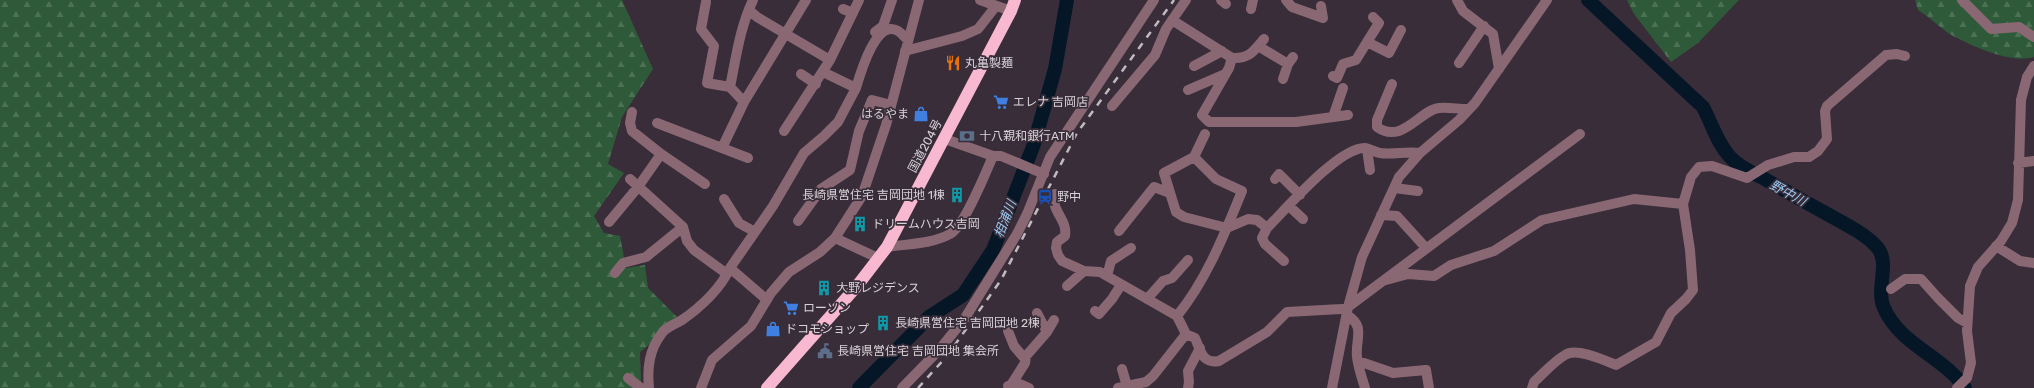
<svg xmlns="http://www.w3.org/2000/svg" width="2034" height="388" viewBox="0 0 2034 388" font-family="Rubik,'Noto Sans JP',sans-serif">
<defs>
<pattern id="forest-firs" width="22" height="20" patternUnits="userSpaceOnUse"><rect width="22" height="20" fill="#2e5a39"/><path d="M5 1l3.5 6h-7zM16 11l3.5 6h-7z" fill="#4c7155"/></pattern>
</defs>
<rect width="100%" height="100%" fill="#382d38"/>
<!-- forest -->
<path fill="url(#forest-firs)" d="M0,0h622l31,69 -31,48 -14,47 16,9 -30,43 10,17 16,3 6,32 19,-3 3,23 32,32 -40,32 1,28 -3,8h-638z
M1627,0h112l-41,43 -27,19 -37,-48z
M1915,0h119v57c-23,7 -59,-10 -79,-20 -13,-7 -24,-19 -37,-27z"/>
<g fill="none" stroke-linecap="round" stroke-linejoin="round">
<!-- river -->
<path stroke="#051727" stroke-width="14" d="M1588,0l115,107c9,17 14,36 27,50 9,10 21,15 33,21 22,13 44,25 66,37 16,9 35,18 48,32 14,16 -2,42 7,61 16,37 59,48 81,80
M859,388l70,-71 34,-22 30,-45 41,-106 21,-75 12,-69"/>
<!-- minor -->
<path stroke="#896874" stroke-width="10" d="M980,0l31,11
M1221,0l5,4
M1286,0l6,7 31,11 -2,-12
M1457,0l6,11 30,23 6,35
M1962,0l29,29 28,-2 15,10
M706,2l-5,27 13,17 -7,37 23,4
M843,9l10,4
M1251,9l2,-9
M749,10l8,7 73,43 -46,71
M1373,17l6,6 -12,19 22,11 12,-23
M1172,20l60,38 -3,10 -27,47 7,7h87l52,-7
M875,32l8,-6 9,-26
M1258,46l30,18 5,-7
M905,51l57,-15 16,-7 18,-23
M1232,58c17,1 21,-6 32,-19
M830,60l29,-60
M1459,63l25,-37
M1194,66l28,-15
M823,72l33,16c4,-13 19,-67 40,-58 4,1 8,7 12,10
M801,74l15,10
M1333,76l4,2 6,-14 13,-4 11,-18
M1283,79l5,-15
M1392,84l-15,36v7c25,18 43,-17 62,-19 9,-1 19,1 28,1
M1188,90l37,-16
M744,102l-14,-15c6,-29 10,-60 23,-87
M1112,106l43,-51 11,-26 20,-29
M632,112l-2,11 2,8 29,23
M1333,117l10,-29
M657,123l91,35
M1205,134l-11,23 -30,16 12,39 8,5 43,11 21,-9 9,1 10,8c19,-19 72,-81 98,-80 5,1 10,4 15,5 13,2 26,-2 40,0
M945,139l48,17h8l43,18
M722,148l22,-46 62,-102
M1367,149l3,21
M1194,157l22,22 26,12c-18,44 -35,88 -65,125l9,18 9,4c6,13 7,26 24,23l48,-29 20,-20 54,-3 7,-2 232,-173
M2018,163l16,-2
M630,179l53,48 4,14 7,9 33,24
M1275,179l4,-5 21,21
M1394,188l24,3
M1055,194c-5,17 13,25 10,42l-8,6 -1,6 2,7 4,6 22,10 16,1 77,44
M724,199l15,24 16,9
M1289,206l14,13
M1381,215l16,1 29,32
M798,221l23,-32 29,-19 9,-39 13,-31 19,5
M609,222l29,-35 23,-33 44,30
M1267,228l-5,10 3,6 19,17
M1119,231l35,-44 16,6
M835,238l43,20
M1996,246l24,15 14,2
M887,247c20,-3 45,-3 63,-13 14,-7 36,-62 43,-78
M730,268l43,-62 31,-53 20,-17 14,-14 18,-34
M615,273l8,-10 23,-6 37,-30
M1107,276l4,-15 20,-13
M1386,280l22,-6 26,2 17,-11 43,-14 48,-31 92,-21 49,5
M1067,286l17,-15
M1891,289l14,-10h16l17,19 20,20 9,5
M1147,299l16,-18 9,-3 16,-18
M1095,311l4,3 13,-15 9,-14
M1037,313l10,19
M1347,315c19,12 8,23 10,42 1,10 5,21 8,31
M1008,331l6,15 11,13
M1358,363h6l29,10 33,-3 3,18
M1122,369l5,17
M628,378l13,10
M1011,385l14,-22 1,-7 21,-24 7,-12
M1008,386l12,-2 9,4
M649,388c-2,-20 0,-38 13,-55 4,-6 14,-9 20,-13 19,-13 39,-32 48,-52l37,32
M701,388l11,-28 39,-34 20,-33 18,-21 31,-20 15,-14 27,-42 24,-71 33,-125
M902,388l38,-39 25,-31 52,-84 10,-20 23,-57 104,-157
M1118,388l28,-6 7,-6 33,-42
M1188,388l1,-6 -1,-11 12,-23
M1332,388l16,-81 14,-50 37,-80 21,-24 39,-33 16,-17 72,-103
M1532,388l2,-6c9,-8 19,-20 31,-27 11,-8 39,5 51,10l40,-23 15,-29 15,-14 7,-9 -3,-40 -7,-46 8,-27 8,-10 13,-1 35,12 21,-13 26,-8h15l9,-6 9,-12 -2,-28 2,-5 59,-51 11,-1 8,2
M1957,388l10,-10 4,-15 -4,-32 3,-45 8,-19 23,-26 11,-18 6,-23 3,-100 6,-23 7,-11"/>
<!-- highway -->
<path stroke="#f8b8cf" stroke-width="12" d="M767,388l90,-102 30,-39 124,-236 4,-11"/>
<!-- rail -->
<path stroke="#c0bac0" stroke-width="2.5" stroke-dasharray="7 7" stroke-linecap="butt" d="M918,388l29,-32 54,-76 76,-147 97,-133"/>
</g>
<!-- icons -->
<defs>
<g id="restaurant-bare" transform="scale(1.2)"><path d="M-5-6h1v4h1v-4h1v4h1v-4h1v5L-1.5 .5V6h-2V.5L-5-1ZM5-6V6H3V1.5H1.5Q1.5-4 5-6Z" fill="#e8710a" stroke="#382d38" stroke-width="2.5" paint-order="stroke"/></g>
<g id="supermarket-bare" transform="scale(1.2)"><path d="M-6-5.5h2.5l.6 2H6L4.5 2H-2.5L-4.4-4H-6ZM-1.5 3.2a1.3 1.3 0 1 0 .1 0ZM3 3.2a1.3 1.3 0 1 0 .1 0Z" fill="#3f7fe0" stroke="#382d38" stroke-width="2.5" paint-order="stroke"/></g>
<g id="shop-bare" transform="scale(1.2)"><path d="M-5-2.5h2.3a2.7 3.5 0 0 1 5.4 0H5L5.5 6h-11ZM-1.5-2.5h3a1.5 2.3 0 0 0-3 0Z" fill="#3f7fe0" stroke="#382d38" stroke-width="2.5" paint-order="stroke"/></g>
<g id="bank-bare" transform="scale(1.2)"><path d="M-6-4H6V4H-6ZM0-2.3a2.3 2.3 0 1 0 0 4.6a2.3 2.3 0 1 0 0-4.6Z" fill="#5c6f8a" stroke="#382d38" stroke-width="2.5" paint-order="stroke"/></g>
<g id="building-bare" transform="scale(1.2)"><path d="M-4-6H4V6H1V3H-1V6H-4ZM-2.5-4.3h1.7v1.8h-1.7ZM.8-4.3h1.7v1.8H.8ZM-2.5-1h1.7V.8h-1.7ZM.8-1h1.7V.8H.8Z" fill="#0f9aa8" stroke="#382d38" stroke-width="2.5" paint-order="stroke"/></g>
<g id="station-bare" transform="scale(1.2)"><path d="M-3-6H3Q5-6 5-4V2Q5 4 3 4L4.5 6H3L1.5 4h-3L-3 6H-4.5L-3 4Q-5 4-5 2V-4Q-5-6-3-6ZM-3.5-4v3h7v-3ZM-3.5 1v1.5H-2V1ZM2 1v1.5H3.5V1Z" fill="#1a4fb4" stroke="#382d38" stroke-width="2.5" paint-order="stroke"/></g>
<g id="civic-bare" transform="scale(1.2)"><path d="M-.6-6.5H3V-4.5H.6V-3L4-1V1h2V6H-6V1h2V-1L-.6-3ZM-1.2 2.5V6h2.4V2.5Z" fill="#5c6f8a" stroke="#382d38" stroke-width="2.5" paint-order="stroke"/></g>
</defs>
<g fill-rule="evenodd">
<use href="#restaurant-bare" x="953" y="63"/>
<use href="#supermarket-bare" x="1001" y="102"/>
<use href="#shop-bare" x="921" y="114"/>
<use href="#bank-bare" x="967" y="136"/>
<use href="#building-bare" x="957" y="195"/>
<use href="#station-bare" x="1045" y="197"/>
<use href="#building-bare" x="860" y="224"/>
<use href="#building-bare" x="824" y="288"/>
<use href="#supermarket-bare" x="791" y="308"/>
<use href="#building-bare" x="883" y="323"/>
<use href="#shop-bare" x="773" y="329"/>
<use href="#civic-bare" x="825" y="351"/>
</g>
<g text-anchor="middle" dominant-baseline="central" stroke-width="3.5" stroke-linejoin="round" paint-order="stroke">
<!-- poi labels -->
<g font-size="12" fill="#d8d2d8" stroke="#382d38" text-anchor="start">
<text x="965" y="63">丸亀製麺</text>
<text x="1013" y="102">エレナ 吉岡店</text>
<text x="909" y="114" text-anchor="end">はるやま</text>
<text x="979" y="136">十八親和銀行ATM</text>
<text x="945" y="195" text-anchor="end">長崎県営住宅 吉岡団地 1棟</text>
<text x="1057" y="197">野中</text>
<text x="872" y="224">ドリームハウス吉岡</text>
<text x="836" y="288">大野レジデンス</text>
<text x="803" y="308">ローソン</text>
<text x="895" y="323">長崎県営住宅 吉岡団地 2棟</text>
<text x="785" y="329">ドコモショップ</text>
<text x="837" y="351">長崎県営住宅 吉岡団地 集会所</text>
</g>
<!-- street labels -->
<g font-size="12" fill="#d8d2d8" stroke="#382d38">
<text transform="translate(925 146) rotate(-62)">国道204号</text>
</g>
<!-- water labels -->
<g font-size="13" font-style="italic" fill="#99c9f3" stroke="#382d38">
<text transform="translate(1788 193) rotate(29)">野中川</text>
<text transform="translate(1005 219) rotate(-69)">相浦川</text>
</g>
</g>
</svg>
